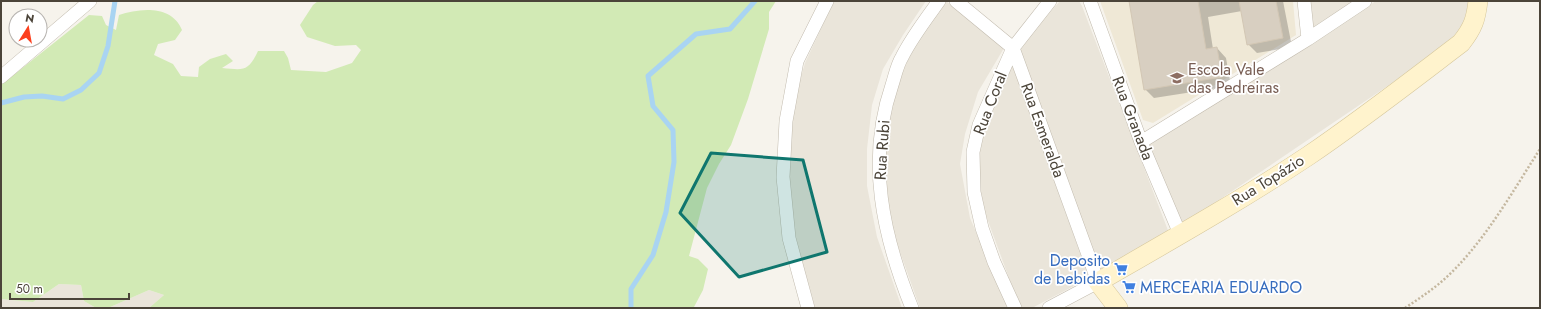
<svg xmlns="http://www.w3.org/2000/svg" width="1541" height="309" viewBox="0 0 1541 309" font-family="Jost,sans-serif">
<rect width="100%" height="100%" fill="#f6f3ec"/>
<!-- residential -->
<path fill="#eae5da" d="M834,1h92l-23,34 -20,34 -11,36 -5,44v37l10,51 25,71h-87l-21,-75 -5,-47v-43l5,-42 11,-38z
M946,1l58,47 -26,44 -13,42 -5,30 10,54 39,90h-89l-29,-81 -7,-40 1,-35 4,-39 11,-37 17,-34z
M1060,1h19l3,5 87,227 -70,37 -80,-220 3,-7z
M1310,1h44l-41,27z
M1376,1h97l-13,36 -278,188 -35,-81z
M1011,60l78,218 -57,30h-12l-36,-98 -7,-40 2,-31z
M59,284l22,1 3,16 12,7h-95v-9l32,3z
M149,290l15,5 -15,13h-41z"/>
<!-- education -->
<path fill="#efe8d6" d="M1100,1h193l3,34 -143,88 -10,-3z"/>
<!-- green -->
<path fill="#d2eab5" d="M318,1h458l-7,11v17l-21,70 -17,46 -12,19 -12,24 -18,68 9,3 10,10 -5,21 -9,17 -545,1 15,-13 -15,-5 -41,18h-12l-12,-7 -3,-16 -22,-1 -26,18 -32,-3v-214l88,-70 13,1 4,9 10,5 3,-15c21,-7 53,-10 63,15l-7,10 -17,4 -4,11 19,9 8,12 17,1 1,-10 11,-8 16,-5 7,7 -11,7c22,2 26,4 36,-17h26l4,7 3,12 35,2 26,-9 9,-13 -5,-5 -21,1 -28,-9 -7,-12 13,-20z"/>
<!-- shadow -->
<path fill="#0003" d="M1130,1h153l9,46 -35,6 -9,-9 -6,-33 -34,6 5,32 4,-1 9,10 5,28 -77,12 -9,-9z"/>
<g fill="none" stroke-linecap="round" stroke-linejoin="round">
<!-- stream -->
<path stroke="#a9d4f2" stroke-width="5" d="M1,103l23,-6 18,-1 21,3 18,-9 18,-17 9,-27 7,-45
M631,308v-19l22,-34 13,-43 8,-50 -1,-32 -20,-24 -5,-30 48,-42 34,-5 25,-28"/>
</g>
<!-- building -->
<path fill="#d8cfc1" stroke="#d3c7b4" d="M1129,1h69l8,48 11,-2 5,30 -78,13z
M1239,1h37l7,37 -36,7z"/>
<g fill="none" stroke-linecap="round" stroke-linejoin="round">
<!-- street casing -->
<g stroke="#c2bbae" stroke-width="14">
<path id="street" d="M956,1l57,47 85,234 -49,26
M1090,1l51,141 39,92
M1304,1l4,38
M1,77l89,-76
M1141,142l167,-103 57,-38
M808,308l-19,-70 -6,-61 3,-56 11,-60 30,-60
M912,308c-29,-72 -46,-147 -20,-223 3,-9 5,-20 10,-28 10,-20 24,-38 37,-56
M1015,308l-21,-46 -12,-34 -8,-36 -1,-40 6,-27 34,-77 37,-47"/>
</g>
<!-- secondary casing -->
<g stroke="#d6c79b" stroke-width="20">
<path id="secondary" d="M1118,308l-20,-26c71,-41 142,-81 210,-126 53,-36 103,-75 153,-113 12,-15 15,-24 17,-42"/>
</g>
<!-- path -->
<path stroke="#c4b79f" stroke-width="2.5" stroke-dasharray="2 2" stroke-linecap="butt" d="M1405,308c12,-8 24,-16 35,-25 41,-35 71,-89 100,-134"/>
<!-- street -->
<use href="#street" stroke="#fff" stroke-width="13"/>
<!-- secondary -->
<use href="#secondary" stroke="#fff3cd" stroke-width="19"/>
</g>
<!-- marked area -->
<path fill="#0f766e" fill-opacity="0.2" stroke="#0f766e" stroke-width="3" stroke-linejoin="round" d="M711,153l92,7 24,92 -88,25 -59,-64z"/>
<!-- icons -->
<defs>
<g id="school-bare" transform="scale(1.08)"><path d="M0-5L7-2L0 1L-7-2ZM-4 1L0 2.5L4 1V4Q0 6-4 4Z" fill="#8d6e63" stroke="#fff" stroke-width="2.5" paint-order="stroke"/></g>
<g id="supermarket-bare" transform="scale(1.08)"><path d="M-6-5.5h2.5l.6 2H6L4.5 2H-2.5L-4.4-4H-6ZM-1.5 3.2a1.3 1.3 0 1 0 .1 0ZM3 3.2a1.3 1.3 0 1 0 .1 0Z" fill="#3f7fe0" stroke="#fff" stroke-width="2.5" paint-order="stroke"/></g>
</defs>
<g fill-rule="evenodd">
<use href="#school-bare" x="1177" y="78"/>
<use href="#supermarket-bare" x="1121" y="269"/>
<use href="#supermarket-bare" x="1129" y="287"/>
</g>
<g text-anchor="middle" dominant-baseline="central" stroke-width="3.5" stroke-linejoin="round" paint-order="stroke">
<!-- education labels -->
<g font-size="16" fill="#785e54" stroke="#fff" text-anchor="start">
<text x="1188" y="69">Escola Vale<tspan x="1188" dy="18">das Pedreiras</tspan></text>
</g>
<!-- street labels -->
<g font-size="16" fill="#4b4439" stroke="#fff">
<text transform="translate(990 103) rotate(-69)">Rua Coral</text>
<text transform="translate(1133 118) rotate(69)">Rua Granada</text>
<text transform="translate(1043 130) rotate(70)">Rua Esmeralda</text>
<text transform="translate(882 150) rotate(-86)">Rua Rubi</text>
<text transform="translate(1268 180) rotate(-32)">Rua Topázio</text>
</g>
<!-- shop labels -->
<g font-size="16" fill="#366cbe" stroke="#fff" text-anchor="end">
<text x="1110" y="260">Deposito<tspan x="1110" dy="18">de bebidas</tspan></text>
<text x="1140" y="287" text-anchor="start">MERCEARIA EDUARDO</text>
</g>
</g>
<!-- border -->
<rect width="1541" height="309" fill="none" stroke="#4b4439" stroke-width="4"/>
<!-- north arrow -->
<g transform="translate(28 28) rotate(11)"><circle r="19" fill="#ffffff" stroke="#b7b4b0"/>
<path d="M0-3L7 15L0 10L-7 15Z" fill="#fc3f1d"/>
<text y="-6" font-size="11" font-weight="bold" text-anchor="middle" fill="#4b4439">N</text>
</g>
<!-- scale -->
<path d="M10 293v6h119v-6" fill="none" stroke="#4b4439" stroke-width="2"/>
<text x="16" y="293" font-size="12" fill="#4b4439" stroke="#ffffff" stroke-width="3" paint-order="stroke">50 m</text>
</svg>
